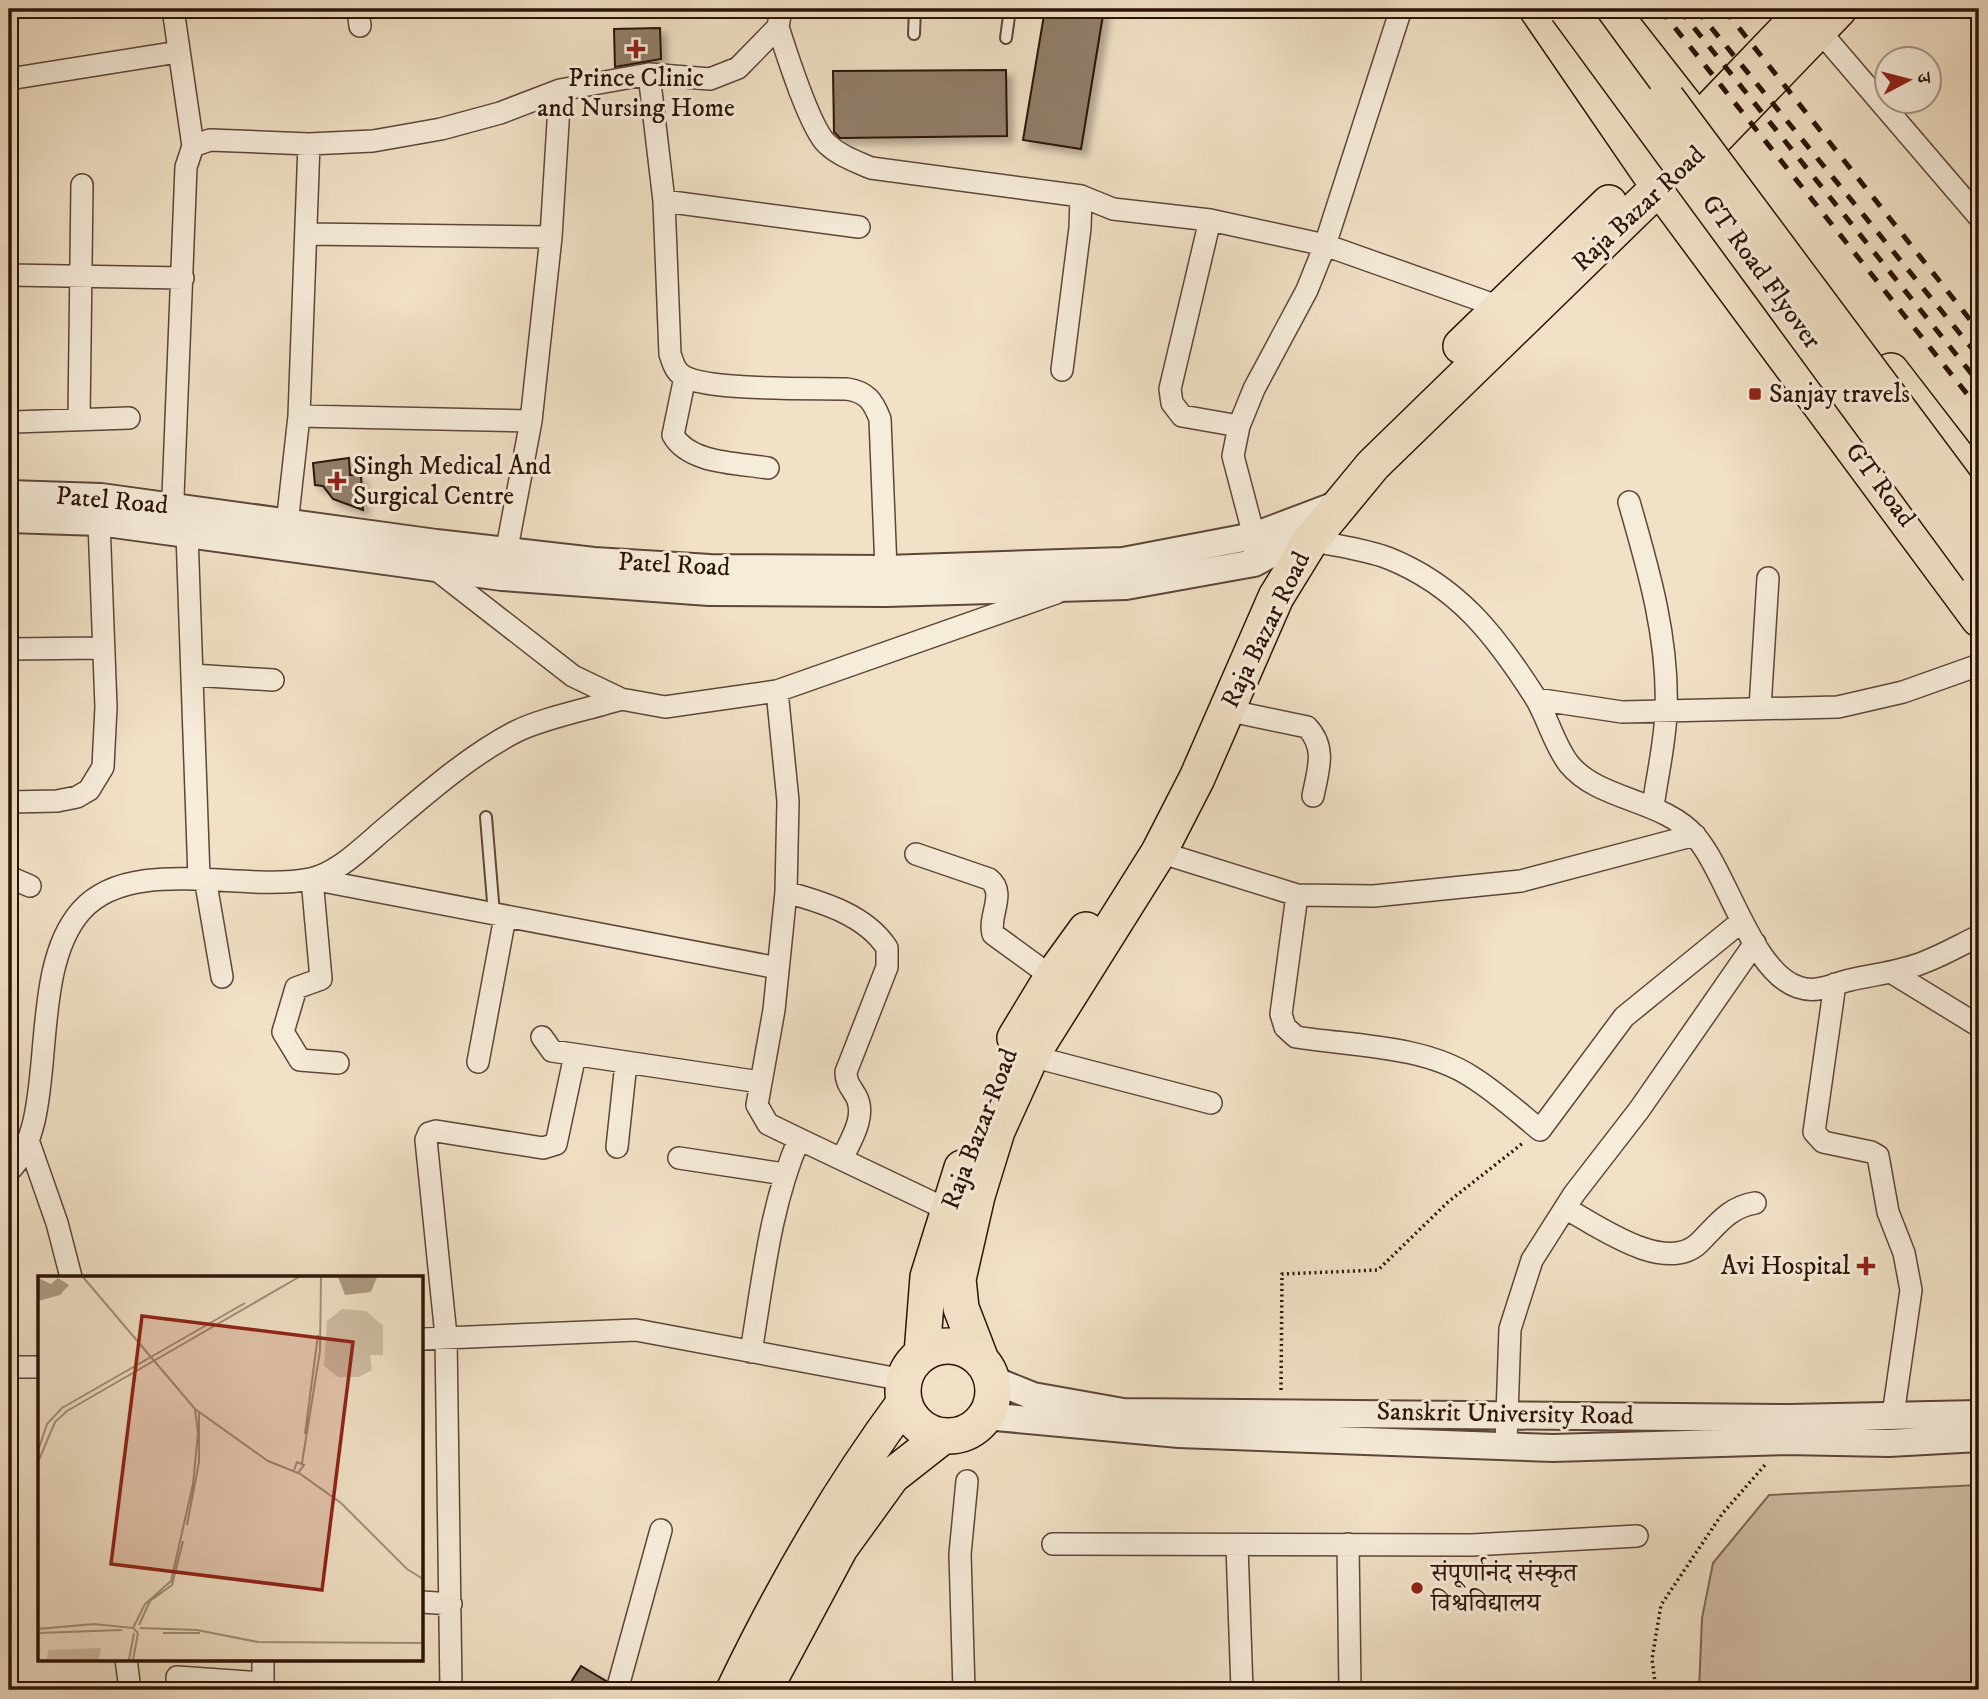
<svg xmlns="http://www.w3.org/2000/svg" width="1988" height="1699" viewBox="0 0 1988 1699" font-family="'IM FELL DW Pica','Noto Serif Devanagari',serif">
<defs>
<filter id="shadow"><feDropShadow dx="6" dy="6" stdDeviation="3.5" flood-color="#0004"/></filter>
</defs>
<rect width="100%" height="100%" fill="#f1e1c6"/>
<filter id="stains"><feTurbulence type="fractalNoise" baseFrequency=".00286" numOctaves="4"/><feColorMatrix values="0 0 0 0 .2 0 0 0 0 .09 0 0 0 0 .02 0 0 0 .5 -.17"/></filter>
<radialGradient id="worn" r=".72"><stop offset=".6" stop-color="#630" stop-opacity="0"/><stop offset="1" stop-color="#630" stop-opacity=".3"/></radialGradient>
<!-- green -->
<path fill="#d0bea6" stroke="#7e6857" stroke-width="2" d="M1979,1485v205h-280l3,-72 11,-55 56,-68z"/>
<!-- building -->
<path fill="#927e6b" stroke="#2c1308" stroke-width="2" filter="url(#shadow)" d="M1045,9h59l-23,140 -58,-9z
M660,28l1,31 -46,8 -1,-38z
M1006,70l1,66 -167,2 -6,-6 -1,-61z
M349,458l1,17h11l2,35 -30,-11 -10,-13 -8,-1 -2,-22z
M581,1666l25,15 -2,9h-38z"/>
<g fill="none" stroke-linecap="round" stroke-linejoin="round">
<!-- service casing -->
<g stroke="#5d4638" stroke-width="14">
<path id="service" d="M914,34l1,-25
M1006,38l4,-29
M486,817l8,97"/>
</g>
<!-- minor casing -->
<g stroke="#5d4638" stroke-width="24">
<path id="minor" d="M173,9l20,137
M358,9l2,17
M1811,21l168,196
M778,27c8,25 32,101 49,117 13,12 28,17 44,24l210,28
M649,74l15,127 6,153c3,9 5,17 13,22 25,15 130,12 164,13 20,3 26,12 33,30l6,150
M9,79l169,-27
M664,201l195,26
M1210,220l-40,169 2,14 10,13 57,10
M306,234l245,3
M9,275l174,3
M1062,370l18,-142 1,-32 32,13 97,11 115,25 175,62
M685,377l-12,58c16,29 66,28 95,33
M299,416l232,5
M79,419l3,-234
M14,422l115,-4
M1629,502c20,69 40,138 37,210 -1,32 -9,64 -13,95
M172,522l14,-355 7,-21 17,-6 99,4 64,-3 68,-12 59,-16 60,-23 89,-16 61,5 28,-11 40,-41 3,-18
M287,524l12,-108 10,-272
M187,534l12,344
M1311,540c25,6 53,9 77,18 70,28 108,78 147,139 13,21 19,48 34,67 30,37 95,35 127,73 32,38 56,135 102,150 19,7 34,-3 52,-7 25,-6 52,-8 77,-19 18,-7 35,-17 52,-25
M1254,549v-13l-21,-80 6,-30 15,-37 53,-99 18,-45 76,-236
M504,564l27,-143 20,-184 9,-147
M433,567l140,109 48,23 44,8 112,-16 279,-98
M9,649l94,-1
M192,675l81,5
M1536,699l86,13 216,-5 65,-15 76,-27
M1760,708l8,-130
M1226,710l81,17c20,21 11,43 6,69
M9,802l48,-1 20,-4 12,-7 14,-23 3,-60 -7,-185
M1159,852l138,43 77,1 147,-15 174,-46
M916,854l73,25c18,14 -1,36 4,55l59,43
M9,877l21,9
M205,878l17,99
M786,892c36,10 80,23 101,56v19l-41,105c0,12 6,16 11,26 9,20 -7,43 -15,61
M1297,895l-16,119 4,13 11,10c56,9 127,8 176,40 24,15 46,35 68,53l84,-113 118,-96
M1891,972l88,54
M1835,984l-21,148 9,10 48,10 7,4 10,56 16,41 7,37 -18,125
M542,1037l10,14 208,31
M1031,1056l180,47
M478,1062l27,-145
M338,1063l-38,-3 -17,-28 13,-44 25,-9 -9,-100 466,89
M799,1139l149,71
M29,1143l28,80 14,54
M617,1147l9,-84
M679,1158l105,16
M9,1171c53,-50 15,-195 72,-260 50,-57 163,-18 229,-32 28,-5 56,-35 78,-53 39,-33 81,-70 127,-94 27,-14 75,-23 106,-33
M1565,1208c33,18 100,67 134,35 18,-18 30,-36 56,-40
M422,1339l214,-9 268,50
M751,1352c12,-72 19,-146 48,-213l-31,-15 -11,-19 17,-95 12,-118 2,-91 -11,-110
M9,1363l8,4h23
M1506,1444l4,-115 22,-69 42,-66 65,-84 116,-167
M1053,1544l419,1 165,-9
M1348,1544l2,146
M1237,1546l5,144
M422,1602l29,2
M126,1659l4,31
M178,1690l-1,-13 86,6
M263,1690v-31
M451,1690l-5,-354 -20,-196 3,-7 7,-2 107,17 13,-4 19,-89
M617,1690l44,-160
M964,1690l-4,-136 7,-73"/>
</g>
<!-- tertiary casing -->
<g stroke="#5d4638" stroke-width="30">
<path id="tertiary" d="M9,494l92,3 335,46 158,18 116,7 176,1 237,-8 131,-25 82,-31
M9,519l90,3 403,55 207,15 177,1 240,-7 128,-23 30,-16 27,-7
M991,1379l42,17 90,16 667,6 189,-4
M985,1416l194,18 374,14 233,-7 103,2 90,-5"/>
</g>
<!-- primary casing -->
<g stroke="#2c1308" stroke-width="38">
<path id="primary" d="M1537,9l122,178 320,432
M1610,9l86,110
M1714,105l92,-96
M1461,346l148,-143
M1891,371l88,114
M1015,1038l37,-61 34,-47
M903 1391a45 45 0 1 1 90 0a45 45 0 1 1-90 0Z
M922,1354l6,-77 34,-109
M981,1360l-20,-52 -3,-29 19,-83 20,-65 34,-75 128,-204 38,-74 79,-181 35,-57 62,-75 286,-278 53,-46 127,-132
M734,1690c48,-100 104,-198 170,-287
M764,1690l76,-142 52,-72 51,-40"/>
</g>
<!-- path -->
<path stroke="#2c1308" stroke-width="3.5" stroke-dasharray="2 3.5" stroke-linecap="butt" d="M1281,1390l1,-116 96,-4 70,-68 75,-59
M1656,1690l-4,-31 9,-54 61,-91 43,-49"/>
<!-- service -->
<use href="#service" stroke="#f6ecda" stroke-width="10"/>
<!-- minor -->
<use href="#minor" stroke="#f6ecda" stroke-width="21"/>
<!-- tertiary -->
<use href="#tertiary" stroke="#f6ecda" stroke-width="26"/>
<!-- primary -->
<use href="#primary" stroke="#f1e1c6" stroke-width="35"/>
<!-- rail -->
<path stroke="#2c1308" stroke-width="5" stroke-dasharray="12 12" stroke-linecap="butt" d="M1660,9l319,400
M1679,9l300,374
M1696,9l283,348
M1724,9l255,322"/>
<!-- trunk-bridge casing -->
<g stroke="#2c1308" stroke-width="40" stroke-linecap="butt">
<path id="trunk-bridge" d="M1568,9l411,560
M1666,99l313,420"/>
</g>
<!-- trunk-bridge -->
<use href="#trunk-bridge" stroke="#f1e1c6" stroke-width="37"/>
</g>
<!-- markers -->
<g fill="#8f2418" stroke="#f6ecda" stroke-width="2.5">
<path d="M632.5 38.5h7v7h7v7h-7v7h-7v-7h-7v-7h7z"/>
<rect x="1748" y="387" width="14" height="14" rx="3.5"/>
<path d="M333.5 470.5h7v7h7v7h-7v7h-7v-7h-7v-7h7z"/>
<path d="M1862.5 1255.5h7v7h7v7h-7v7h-7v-7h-7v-7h7z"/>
<circle cx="1417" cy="1588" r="7"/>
</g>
<g text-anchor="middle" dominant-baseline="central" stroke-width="6" stroke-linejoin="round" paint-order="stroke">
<!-- poi labels -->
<g font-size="26" fill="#2c1308" stroke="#f6ecda" text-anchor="start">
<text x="636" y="78" text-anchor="middle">Prince Clinic<tspan x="636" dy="30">and Nursing Home</tspan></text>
<text x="1769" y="394">Sanjay travels</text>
<text x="353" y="466">Singh Medical And<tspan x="353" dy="30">Surgical Centre</tspan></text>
<text x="1850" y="1266" text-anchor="end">Avi Hospital</text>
<text x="1431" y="1573">संपूर्णानंद संस्कृत<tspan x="1431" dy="30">विश्वविद्यालय</tspan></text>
</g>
<!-- street labels -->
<g font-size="26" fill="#2c1308" stroke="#f6ecda">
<text transform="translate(1639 209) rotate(-43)">Raja Bazar Road</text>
<text transform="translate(1761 272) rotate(54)">GT Road Flyover</text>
<text transform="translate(1880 485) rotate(53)">GT Road</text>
<text transform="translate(112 501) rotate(5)">Patel Road</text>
<text transform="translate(674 565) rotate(3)">Patel Road</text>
<text transform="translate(1266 630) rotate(-64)">Raja Bazar Road</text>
<text transform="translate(980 1129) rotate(-69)">Raja Bazar Road</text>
<text transform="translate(1505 1414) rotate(1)">Sanskrit University Road</text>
</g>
</g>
<!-- overview -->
<g transform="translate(38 1276)">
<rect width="385" height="385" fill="#f1e1c6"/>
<path d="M304,33l24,2 17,15v29h-13l2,15 -13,7h-21l-14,-11 3,-45zM63,372l-2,12h-52l1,-10z" fill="#d0bea6"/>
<path d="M300,1h39l-6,15 -26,3zM0,2l13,6 7,-6 11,7 -9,10 -22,6z" fill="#ae9b85"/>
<path fill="none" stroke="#a28f7a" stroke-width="2" d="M45,1l112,132 73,52 30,12 6,-8 -7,-3 -3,8M267,158l13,-99M0,175l9,-27 15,-16 183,-105M0,186l17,-40 12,-11 232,-134M264,187l18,-112 1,-74M261,197l42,30 66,66 16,10M149,249l12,-63v-49M101,349l11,-24 22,-16 11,-44M102,352l57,2 61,12 165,1M0,353l56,-5 39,4M0,357l84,-3M100,357l-5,-5 12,-24 26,-23 22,-97 5,-51 -3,-24M125,357h37M91,384l5,-27M95,384l5,-27"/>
<path fill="#8f2418" fill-opacity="0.15" stroke="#8f2418" stroke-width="3.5" d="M104,40l211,26 -31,248 -211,-26z"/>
<rect width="385" height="385" fill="none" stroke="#2c1308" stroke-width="3.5"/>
</g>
<!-- margin -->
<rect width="1988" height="1699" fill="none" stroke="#f1e1c6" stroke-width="35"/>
<rect x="10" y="10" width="1967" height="1678" fill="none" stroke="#2c1308" stroke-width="3.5"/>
<rect x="18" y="18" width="1953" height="1664" fill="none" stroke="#2c1308" stroke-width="2"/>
<!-- north arrow -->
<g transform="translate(1908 80) rotate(83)"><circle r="33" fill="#f6ecda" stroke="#a59586" stroke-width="2"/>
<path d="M0-5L12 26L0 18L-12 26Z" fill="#8f2418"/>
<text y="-10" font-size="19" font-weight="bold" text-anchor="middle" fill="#2c1308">उ</text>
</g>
<rect width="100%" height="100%" filter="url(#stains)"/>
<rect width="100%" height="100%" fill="url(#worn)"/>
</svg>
